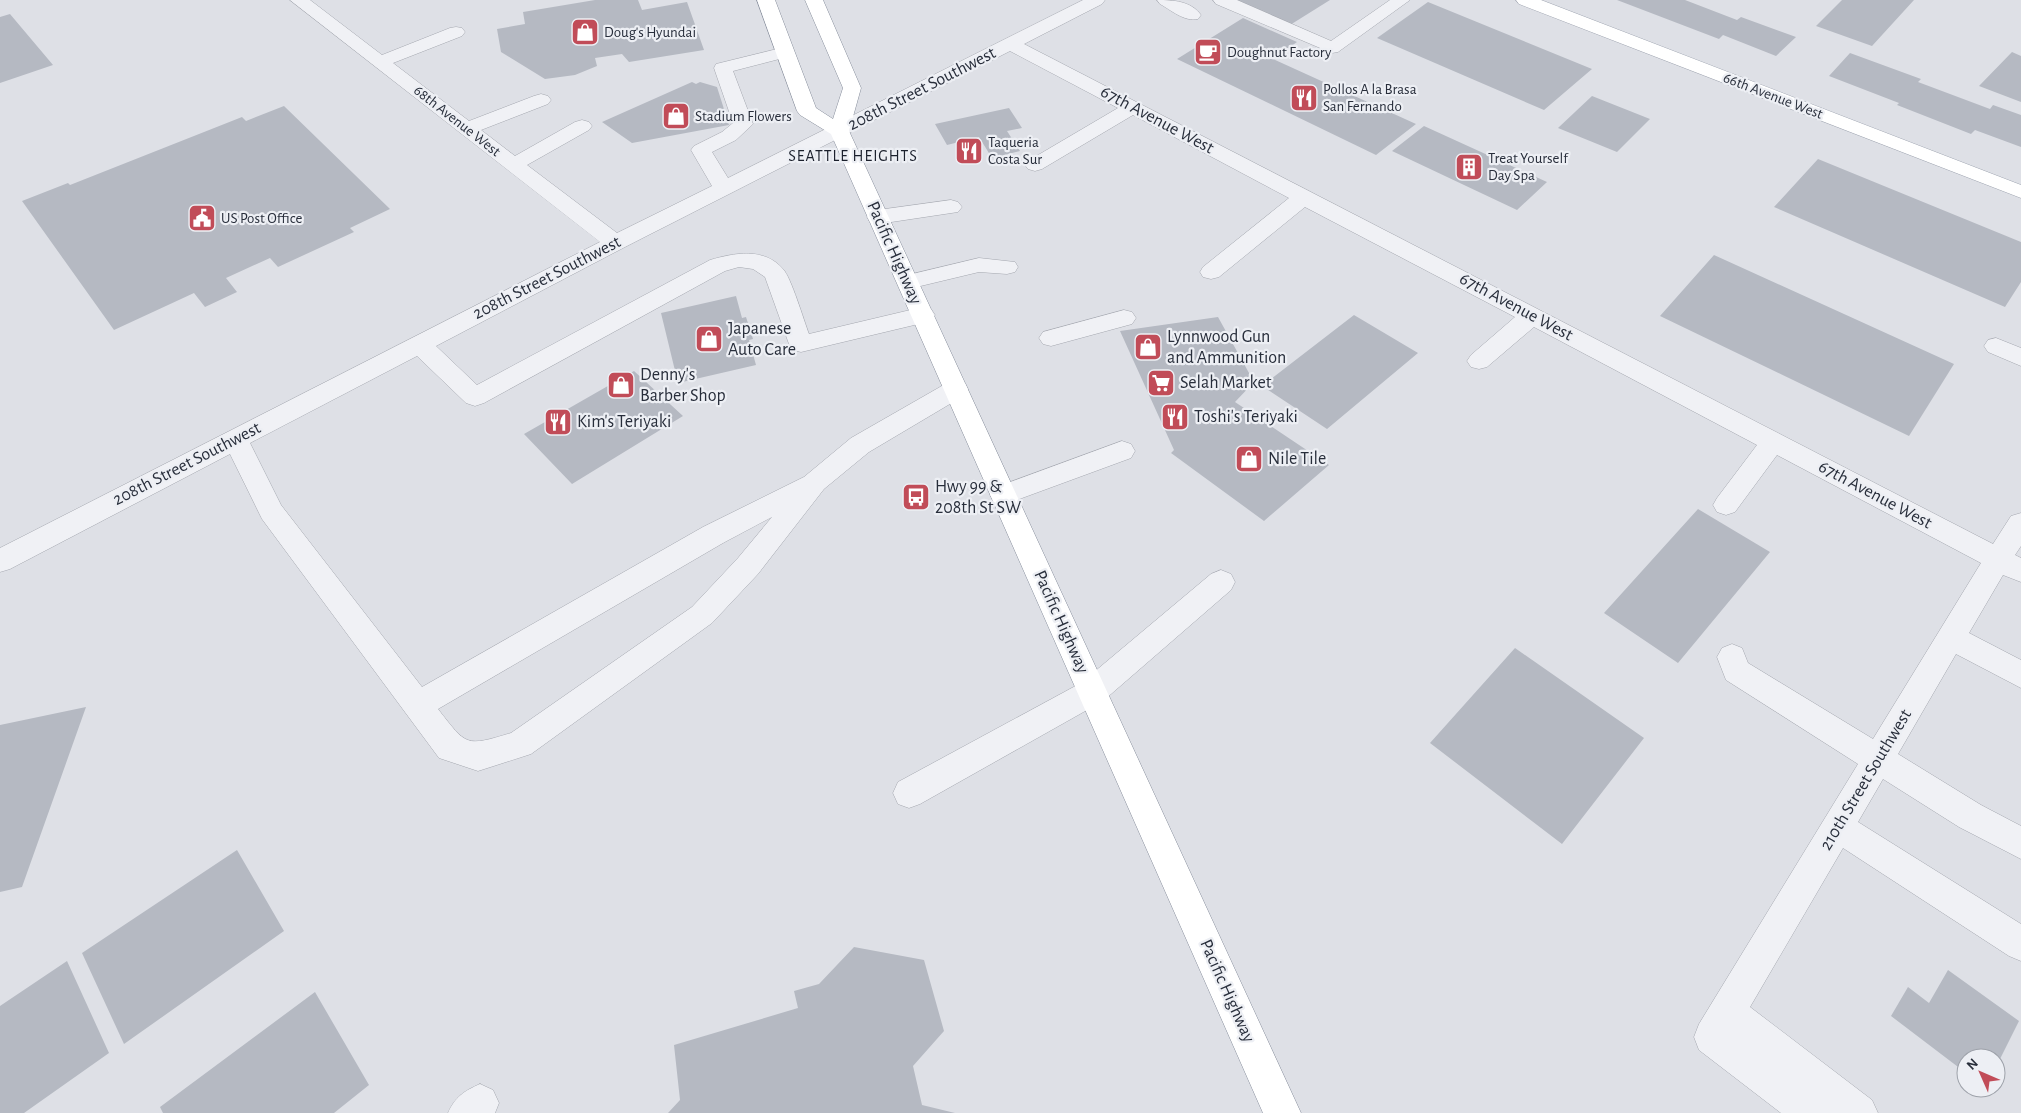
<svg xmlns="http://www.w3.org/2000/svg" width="2021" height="1113" viewBox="0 0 2021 1113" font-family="'Alegreya Sans',sans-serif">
<rect width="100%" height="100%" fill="#dee0e6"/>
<!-- building -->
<path fill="#b5b9c2" d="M595,0h43l4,10 45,-8 17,48 -75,12 -7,-8 -27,4 2,8 -22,9 -30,4 -44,-27 -4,-23 28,-5 -2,-12z
M1234,0h96l-40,25z
M1617,0h68l52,20 4,-3 55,20 -20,19 -53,-21 -4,4z
M1842,0h72l-42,46 -56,-20z
M1428,2l164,67 -48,41 -167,-72z
M10,14l43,51 -53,18v-66z
M1243,18l54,24 -24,17 143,65 -40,31 -199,-96z
M2012,52l9,4v46l-42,-16z
M1850,53l71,26 -3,3 72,27 3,-4 28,10v32l-46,-17 -4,4 -74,-29 2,-2 -70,-27z
M692,82l4,2 4,-2 17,5 12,38 -97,18 -30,-21z
M1592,96l58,23 -33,33 -59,-24z
M284,106l106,103 -40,19 4,4 -76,35 -8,-9 -44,20 11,14 -32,15 -11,-14 -80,37 -92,-129 46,-18 2,2 172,-68 4,4z
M1009,108l13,20 -15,3 13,20 -28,7 -13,-21 -32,8 -12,-21z
M1424,126l123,56 -30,28 -125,-59z
M1818,159l203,83v40l-16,25 -231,-100z
M1714,255l240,109 -45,72 -249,-120z
M736,296l6,22 4,-1 7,22 -4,1 7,25 -78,18 -17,-70z
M1354,315l64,38 -91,76 -65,-43z
M1218,317l36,65 -19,20 94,63 -65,56 -93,-68 3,-3 -54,-119z
M634,371l49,45 -111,68 -48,-50z
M1698,509l72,43 -92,111 -74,-50z
M1515,648l129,90 -82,106 -132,-101z
M86,707l-64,180 -22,5v-167z
M237,850l47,81 -160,113 -42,-91z
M854,947l70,13 20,71 -31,35 9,39 33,8h-287l12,-13 -6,-55 124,-37 -4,-17 25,-7z
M67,961l42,92 -85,60h-24v-107z
M1948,970l71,51 -23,46v-9h-30v15l-75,-57 17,-29 21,16z
M315,992l54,93 -35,28h-171l-3,-6z"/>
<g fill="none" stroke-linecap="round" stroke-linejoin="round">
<!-- minor casing -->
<g stroke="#a4a7af" stroke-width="1">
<path id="minor" d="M290,0h20l72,55 68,-27 6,-1 6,1 3,4 -3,4 -69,27 76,58 65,-25 7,-2 7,2 3,4 -3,4 -67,26 34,26 60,-34 7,-2 7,2 3,4 -3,4 -62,35 90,68 95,-47 -21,-36 3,-4 28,-14 11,-9 -19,-55 2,-4 69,-17 6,1 3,4 -3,4 -58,15 20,53 -17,16 -24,12 16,26 355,-178h22l-3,4 -78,40 969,500 18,-28 10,-3v33l-6,9 6,3v24l-18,-7 -34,58 52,27v28l-65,-34 -58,100 83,51 40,21v33l-62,-32 -76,-48 -25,43 163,102v37l-12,-5 -166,-108 -93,159 122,93 6,13h-97l-82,-63 -5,-13 5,-13 159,-260 -132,-84 -9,-23 5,-9 10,-4 10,4 6,15 125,76 108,-176 -204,-108 -42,57 -9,3 -9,-3 -4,-7 4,-7 40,-53 -223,-118 -47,40 -8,2 -8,-2 -4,-6 4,-6 44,-38 -210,-110 -86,70 -8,2 -8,-2 -3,-5 3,-5 86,-69 -156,-83 -91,54 -7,2 -7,-2 -3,-4 3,-4 90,-53 -108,-57 -387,197 -187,98 41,39 233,-125c24,-7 54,-13 73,9 8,8 21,52 26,65l114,-27 8,2 4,6 -4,6 -130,31 -8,-2 -4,-6 -24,-67 -12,-8 -14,-2 -14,4 -241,132 -9,3 -9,-3 -49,-47 -167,87 31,62 141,182 281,-160 101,-50 47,-39 96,-55 9,-3 9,3 3,6 -3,6 -96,57 -45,37 -66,85 -46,49 -181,131 -53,17 -39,-13 -177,-239 -32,-65 -220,115 -10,3v-24l600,-306zM772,517l-34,41 -46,49 -181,126c-46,14 -44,13 -73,-24l285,-166z
M1157,0c16,0 34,1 44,15l-3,4c-14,3 -27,-9 -38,-15z
M1213,0h24l94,41 59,-41h20l-72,52 -6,1 -116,-49z
M951,200l7,2 4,5 -4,5 -80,12 -8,-2 -3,-5 3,-5 8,-2z
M979,258l36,4 3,5 -3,5 -8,2 -28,-2 -71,17 -8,-2 -3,-5 3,-5z
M1124,310l8,2 4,6 -4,6 -81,22 -8,-2 -4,-6 4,-6z
M1996,338l25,10v18l-33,-14 -4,-6 4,-6z
M1122,441l9,3 4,7 -4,7 -128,47 -9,-3 -4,-7 4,-7z
M1221,570l10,4 4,8 -4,8 -128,111 -183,103 -11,4 -11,-4 -5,-11 5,-11 183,-99 130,-109z
M480,1084l13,6 6,13 -4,10h-47c7,-16 16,-22 32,-29z"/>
</g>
<!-- major casing -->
<g stroke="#9ea4b0" stroke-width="1">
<path id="major" d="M1516,0h25l480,185v13l-502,-194z"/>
</g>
<!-- highway casing -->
<g stroke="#868d9b" stroke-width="1">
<path id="highway" d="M757,0h18l41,108 17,11 10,-31 -38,-88h18l38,88 -12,43 452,982h-38l-432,-979 -31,-19 -3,-4z"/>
</g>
<!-- minor -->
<use href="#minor" fill="#f0f1f5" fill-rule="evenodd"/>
<!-- major -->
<use href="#major" fill="#fff" fill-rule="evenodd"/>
<!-- highway -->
<use href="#highway" fill="#fff" fill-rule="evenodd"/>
</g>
<!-- icons -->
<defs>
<g id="shop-square" transform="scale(1.4375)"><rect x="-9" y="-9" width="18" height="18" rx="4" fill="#c14c58" stroke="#edeff4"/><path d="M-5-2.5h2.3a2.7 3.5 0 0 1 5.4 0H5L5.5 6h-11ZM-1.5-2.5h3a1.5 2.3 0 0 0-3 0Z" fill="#fff"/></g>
<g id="cafe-square" transform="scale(1.4375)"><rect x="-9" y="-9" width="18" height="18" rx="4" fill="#c14c58" stroke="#edeff4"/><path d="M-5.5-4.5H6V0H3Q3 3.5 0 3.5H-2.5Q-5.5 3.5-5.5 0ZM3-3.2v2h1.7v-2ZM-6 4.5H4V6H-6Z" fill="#fff"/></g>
<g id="restaurant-square" transform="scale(1.4375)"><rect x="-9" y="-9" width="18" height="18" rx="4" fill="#c14c58" stroke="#edeff4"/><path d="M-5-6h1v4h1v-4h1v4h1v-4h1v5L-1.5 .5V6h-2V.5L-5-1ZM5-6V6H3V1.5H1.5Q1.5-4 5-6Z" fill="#fff"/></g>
<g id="building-square" transform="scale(1.4375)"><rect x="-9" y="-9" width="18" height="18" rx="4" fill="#c14c58" stroke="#edeff4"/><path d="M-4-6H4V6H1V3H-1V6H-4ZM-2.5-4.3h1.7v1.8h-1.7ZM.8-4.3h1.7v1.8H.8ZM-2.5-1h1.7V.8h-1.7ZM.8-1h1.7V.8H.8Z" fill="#fff"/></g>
<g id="civic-square" transform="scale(1.4375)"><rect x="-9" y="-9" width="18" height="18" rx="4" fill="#c14c58" stroke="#edeff4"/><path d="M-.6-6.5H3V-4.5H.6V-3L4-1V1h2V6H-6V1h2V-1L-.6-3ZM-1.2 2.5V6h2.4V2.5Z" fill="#fff"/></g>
<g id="supermarket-square" transform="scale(1.4375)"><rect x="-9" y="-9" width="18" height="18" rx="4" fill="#c14c58" stroke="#edeff4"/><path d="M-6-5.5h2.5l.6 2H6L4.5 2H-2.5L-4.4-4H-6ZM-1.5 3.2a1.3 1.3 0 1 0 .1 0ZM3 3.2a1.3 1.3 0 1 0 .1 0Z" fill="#fff"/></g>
<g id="bus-square" transform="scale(1.4375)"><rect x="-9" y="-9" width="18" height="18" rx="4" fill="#c14c58" stroke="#edeff4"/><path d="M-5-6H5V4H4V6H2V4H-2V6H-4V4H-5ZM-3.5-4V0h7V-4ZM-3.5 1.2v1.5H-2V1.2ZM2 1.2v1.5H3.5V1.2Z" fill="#fff"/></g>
</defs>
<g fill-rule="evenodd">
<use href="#shop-square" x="585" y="32"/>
<use href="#cafe-square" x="1208" y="52"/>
<use href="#restaurant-square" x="1304" y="98"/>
<use href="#shop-square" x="676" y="116"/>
<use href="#restaurant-square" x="969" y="151"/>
<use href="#building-square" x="1469" y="167"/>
<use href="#civic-square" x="202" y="218"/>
<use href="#shop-square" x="709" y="339"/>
<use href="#shop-square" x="1148" y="347"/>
<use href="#supermarket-square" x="1161" y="383"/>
<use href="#shop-square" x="621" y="385"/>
<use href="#restaurant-square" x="1175" y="417"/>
<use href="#restaurant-square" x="558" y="422"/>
<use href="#shop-square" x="1249" y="459"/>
<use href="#bus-square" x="916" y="497"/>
</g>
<g text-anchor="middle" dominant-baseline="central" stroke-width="4.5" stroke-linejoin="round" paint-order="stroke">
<!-- far-poi labels -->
<g font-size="15" fill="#282e3b" stroke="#edeff4" text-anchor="start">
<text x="604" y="32">Doug's Hyundai</text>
<text x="1227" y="52">Doughnut Factory</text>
<text x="1323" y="89">Pollos A la Brasa<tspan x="1323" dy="17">San Fernando</tspan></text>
<text x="695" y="116">Stadium Flowers</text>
<text x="988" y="142">Taqueria<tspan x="988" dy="17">Costa Sur</tspan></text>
<text x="1488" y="158">Treat Yourself<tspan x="1488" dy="17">Day Spa</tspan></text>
<text x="221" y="218">US Post Office</text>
</g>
<!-- far-street labels -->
<g font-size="15" fill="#282e3b" stroke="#edeff4">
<text transform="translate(1773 96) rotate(21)">66th Avenue West</text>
<text transform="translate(457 121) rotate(38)">68th Avenue West</text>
</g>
<!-- far-neighbourhood labels -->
<g font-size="16" letter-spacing="1" fill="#1b202c" stroke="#edeff4">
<text x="853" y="156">SEATTLE HEIGHTS</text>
</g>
<!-- street labels -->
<g font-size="18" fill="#282e3b" stroke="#edeff4">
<text transform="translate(922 89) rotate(-27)">208th Street Southwest</text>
<text transform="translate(1157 120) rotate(28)">67th Avenue West</text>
<text transform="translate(894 253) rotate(66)">Pacific Highway</text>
<text transform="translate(547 278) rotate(-27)">208th Street Southwest</text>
<text transform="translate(1516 307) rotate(28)">67th Avenue West</text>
<text transform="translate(187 464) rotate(-27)">208th Street Southwest</text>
<text transform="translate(1875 495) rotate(28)">67th Avenue West</text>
<text transform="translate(1061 622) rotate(66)">Pacific Highway</text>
<text transform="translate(1866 780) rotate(-59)">210th Street Southwest</text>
<text transform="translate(1227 991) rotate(66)">Pacific Highway</text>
</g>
<!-- poi labels -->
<g font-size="18" fill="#282e3b" stroke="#edeff4" text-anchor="start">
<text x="728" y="329">Japanese<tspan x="728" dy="21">Auto Care</tspan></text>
<text x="1167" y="337">Lynnwood Gun<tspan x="1167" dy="21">and Ammunition</tspan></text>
<text x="640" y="375">Denny's<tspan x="640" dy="21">Barber Shop</tspan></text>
<text x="1180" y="383">Selah Market</text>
<text x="1194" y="417">Toshi's Teriyaki</text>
<text x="577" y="422">Kim's Teriyaki</text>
<text x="1268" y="459">Nile Tile</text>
<text x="935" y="487">Hwy 99 &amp;<tspan x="935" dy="21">208th St SW</tspan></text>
</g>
</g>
<!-- north arrow -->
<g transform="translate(1981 1073) rotate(315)"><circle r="24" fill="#edeff4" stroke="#9ea2aa"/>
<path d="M0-4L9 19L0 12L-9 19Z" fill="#c14c58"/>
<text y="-8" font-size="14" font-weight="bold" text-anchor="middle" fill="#282e3b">N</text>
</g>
</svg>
